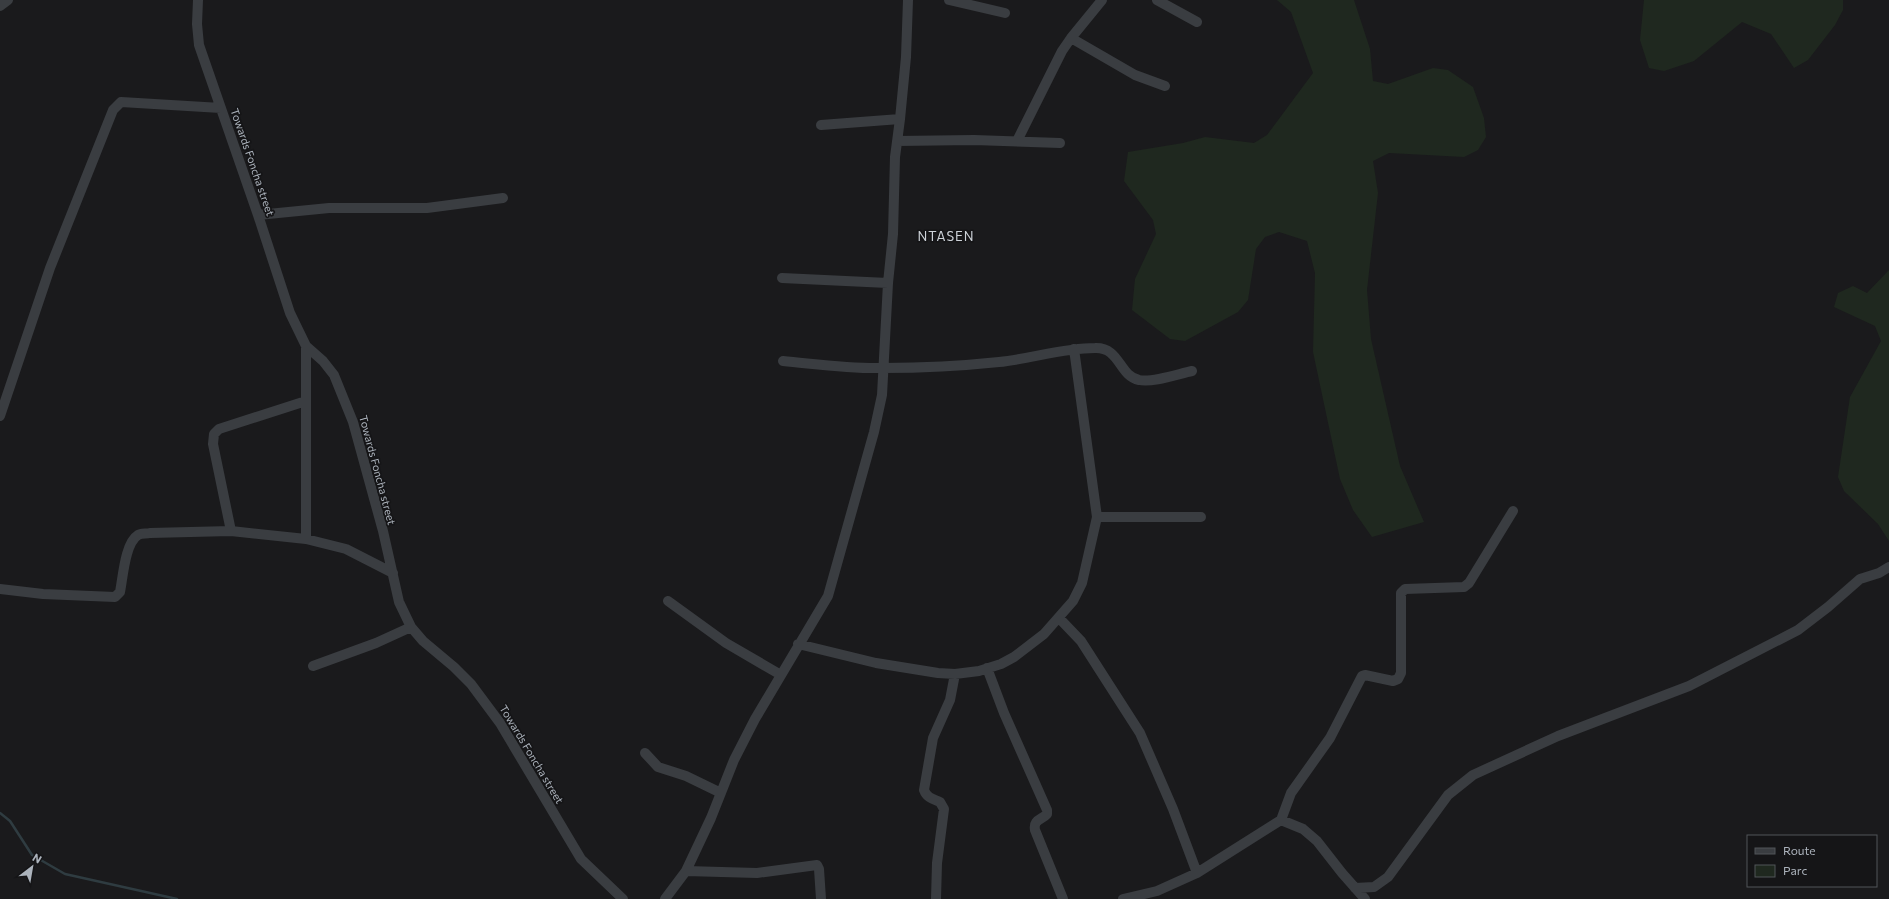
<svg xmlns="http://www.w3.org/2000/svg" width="1889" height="899" viewBox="0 0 1889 899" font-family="Commissioner,sans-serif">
<rect width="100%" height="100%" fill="#1a1a1c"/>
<!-- green -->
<path fill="#1f281f" d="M1277,0h77l16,49 3,32 15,3 45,-16 15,2 25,17 11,31 2,19 -8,13 -14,7 -75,-4 -16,8 5,32 -11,97 4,49 29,127 24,56 -52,15 -19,-27 -13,-31 -27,-127 2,-79 -8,-32 -28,-9 -14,5 -9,12 -8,51 -10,12 -53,29 -15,-2 -38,-29 3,-31 21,-45 -3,-14 -29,-39 4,-29 55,-9 22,-6 49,6 13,-8 46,-62 -22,-61z
M1644,0h199v10l-8,15 -27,35 -14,8 -23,-34 -29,-12 -48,39 -30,10 -15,-3 -9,-28z
M1889,270v271l-11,-17 -34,-33 -6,-14 12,-80 31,-56 -6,-15 -41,-19 4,-14 15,-7 14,7z"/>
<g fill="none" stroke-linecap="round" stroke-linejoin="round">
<!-- stream -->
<path stroke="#2f3c41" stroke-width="2.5" d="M0,813l10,8 22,34 33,19 112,25"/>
<!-- minor -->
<path stroke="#3a3d41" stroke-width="10" d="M198,0l-1,24 2,21 59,170 32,98 16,33 17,15 11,14 19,47 30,109 16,71 12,25 12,14 31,26 17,17 29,39 81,136 42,40
M949,0l56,13
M1157,0l40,22
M0,6l8,-6
M1071,38l31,-38
M821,125l79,-6
M897,141l77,-1 86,3
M1017,141l45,-90 9,-13 64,37 30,11
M258,215l71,-7h98l76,-10
M782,278l106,5
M306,346v193
M1074,349l23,168
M783,361c33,3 67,8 100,7 39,0 78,-2 116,-6 32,-3 63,-14 96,-14 25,-1 24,28 44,32 13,3 39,-6 53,-9
M0,416l50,-148 63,-158 8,-8 100,6
M231,531l-18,-87 1,-10 5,-5 87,-28
M0,589l43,5 72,3 5,-5c3,-15 5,-49 18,-57 3,-2 8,-1 12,-2l81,-2 75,8 40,10 47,24
M668,601l58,42 55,32
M1059,618l22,23 59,92 33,76 24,64
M798,644l78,19 62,10 17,1 24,-3 22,-7 13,-7 30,-23 29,-33 9,-18 15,-66h104
M313,666l63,-23 35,-16
M987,668l17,45 43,97v4c-5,6 -14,5 -12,16l28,69
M645,753l13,14 28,9 35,17
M1281,820l10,-27 39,-55 32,-62 3,-1 28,6 5,-2 3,-6v-80l4,-4 59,-2 5,-4 44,-72
M686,871l71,2 60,-8 2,4 2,30
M1355,888l19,-1 14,-10 60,-82 25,-20 85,-39 131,-50 109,-56 30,-23 32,-28 19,-6 10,-6
M665,899l21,-28 25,-53 23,-58 21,-41 73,-123 46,-164 8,-37 6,-112 5,-49 2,-77 5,-38 6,-62 2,-57
M936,899l1,-36 7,-54 -4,-7c-7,-3 -13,-4 -16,-12l9,-52 17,-38 5,-26
M1123,899l34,-8 40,-18 84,-53 22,9 14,12 25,32 23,26"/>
</g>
<g text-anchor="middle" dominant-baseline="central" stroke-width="3.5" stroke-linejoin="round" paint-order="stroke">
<!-- street labels -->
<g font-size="11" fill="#acb3bc" stroke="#151517">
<text transform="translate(253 162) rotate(71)">Towards Foncha street</text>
<text transform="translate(378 470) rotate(75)">Towards Foncha street</text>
<text transform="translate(532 754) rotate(59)">Towards Foncha street</text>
</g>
<!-- quarter labels -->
<g font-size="13" letter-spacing="1" fill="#cdd2d8" stroke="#151517">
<text x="946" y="236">NTASEN</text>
</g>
</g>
<!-- legend -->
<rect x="1747" y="835" width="130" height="52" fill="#151517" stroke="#515459"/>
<rect x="1755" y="848" width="20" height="6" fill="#3a3d41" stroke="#515459"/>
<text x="1783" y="855" font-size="12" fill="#acb3bc">Route</text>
<rect x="1755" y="865" width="20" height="12" fill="#1f281f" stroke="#515459"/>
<text x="1783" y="875" font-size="12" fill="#acb3bc">Parc</text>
<!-- north arrow -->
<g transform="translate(32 867) rotate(31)" stroke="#151517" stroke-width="3" paint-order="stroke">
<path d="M0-3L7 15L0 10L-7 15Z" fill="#acb3bc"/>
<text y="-6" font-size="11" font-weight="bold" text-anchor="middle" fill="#acb3bc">N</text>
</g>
</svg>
